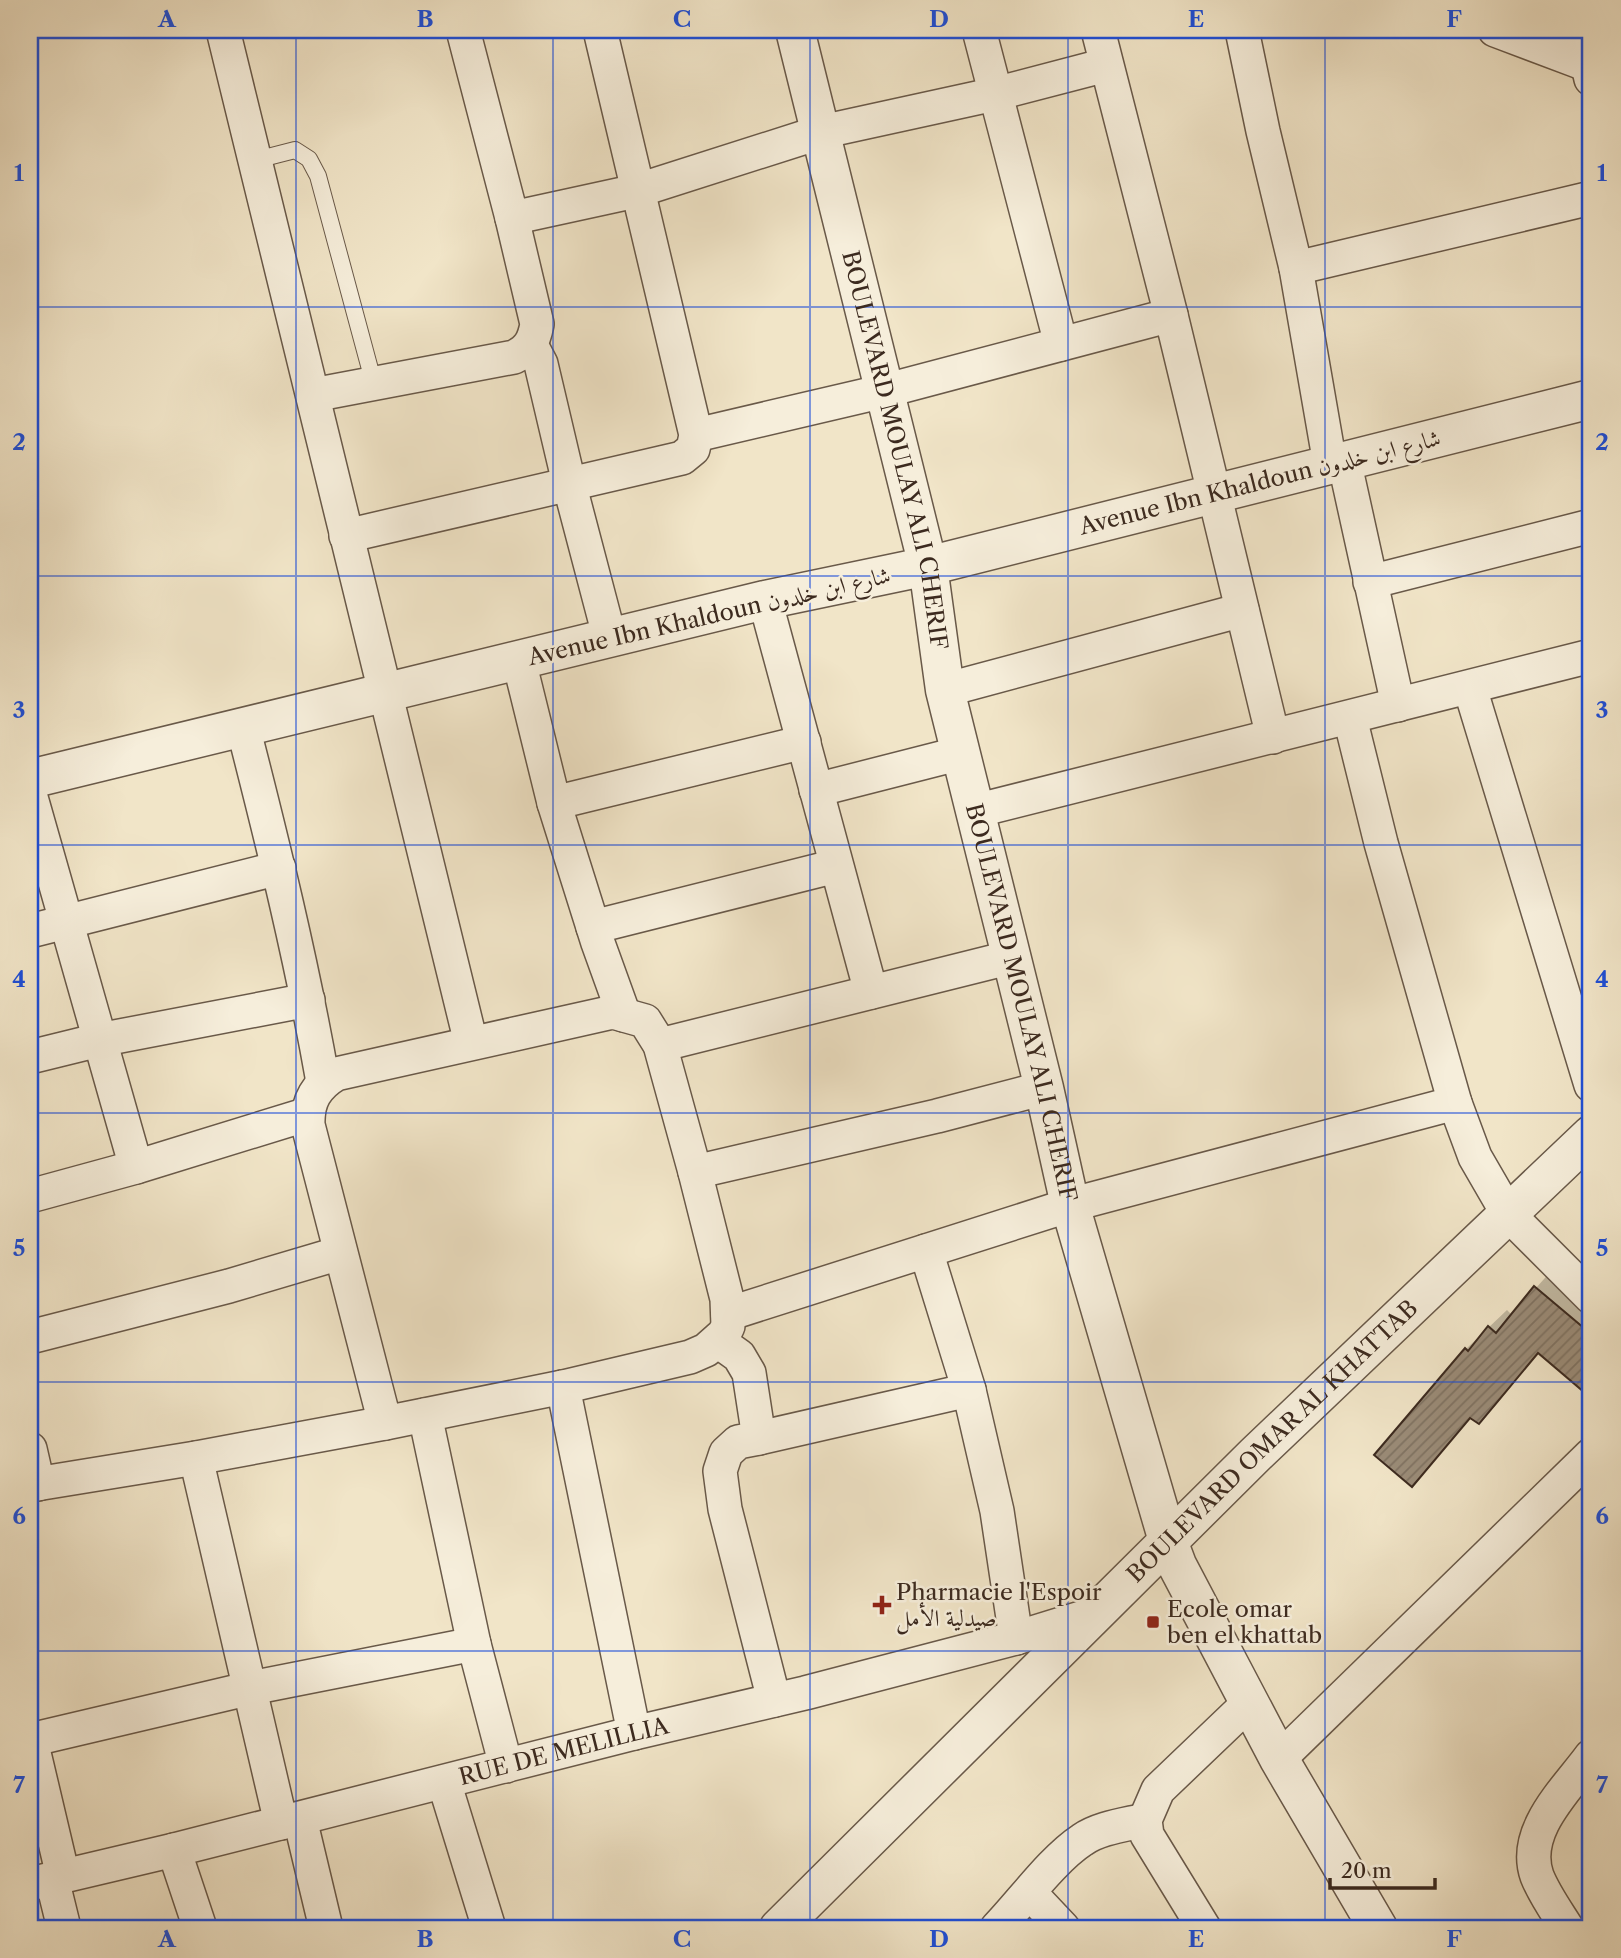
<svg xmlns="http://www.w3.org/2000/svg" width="1621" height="1958" viewBox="0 0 1621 1958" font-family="'Libre Caslon Text',Amiri,serif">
<defs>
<pattern id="building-hatch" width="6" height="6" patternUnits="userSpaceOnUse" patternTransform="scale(1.75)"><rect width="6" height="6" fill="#9a8b77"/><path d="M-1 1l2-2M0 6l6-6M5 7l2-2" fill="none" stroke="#7f7261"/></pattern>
</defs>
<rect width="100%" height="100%" fill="#f1e5c8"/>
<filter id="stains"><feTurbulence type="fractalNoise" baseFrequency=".00286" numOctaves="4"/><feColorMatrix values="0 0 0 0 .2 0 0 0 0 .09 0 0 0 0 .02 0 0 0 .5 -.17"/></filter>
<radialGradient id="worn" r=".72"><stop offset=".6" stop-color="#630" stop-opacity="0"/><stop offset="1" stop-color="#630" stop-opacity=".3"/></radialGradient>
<!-- shadow -->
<path fill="#0003" d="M1552,1270l39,33v93l-52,-44 -43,53 -17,17 -7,-5 -60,68 54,-136 41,-39 5,5z"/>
<!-- building -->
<path fill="url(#building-hatch)" stroke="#3c2a1f" stroke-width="2" d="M1534,1286l57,48v64l-53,-45 -59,71 -9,-6 -58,69 -38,-32 91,-107 3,3 20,-25 8,7z"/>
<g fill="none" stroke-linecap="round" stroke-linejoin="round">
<!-- service casing -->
<g stroke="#695949" stroke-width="18">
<path id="service" d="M256,160l39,-10 14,9 9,17 56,208"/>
</g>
<!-- minor casing -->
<g stroke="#695949" stroke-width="36">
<g id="minor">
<path d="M223,30l248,1013"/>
<path d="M463,30l49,188"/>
<path d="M979,30l82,314"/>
<path d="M1098,30l73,285 102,422"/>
<path d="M1242,30l21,101 33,137 34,196"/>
<path d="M1495,30l93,35"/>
<path d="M1580,30l11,49"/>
<path d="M1296,268l295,-70"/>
<path d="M531,345l10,19 28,119 41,156"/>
<path d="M313,395l201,-38c15,-7 20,-16 23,-33l-25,-106 124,-27 185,-59 174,-38 111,-29"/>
<path d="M696,435l188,-44 287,-76"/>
<path d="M1344,460l54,245"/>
<path d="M346,536l336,-78 11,-9 3,-14 -96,-405"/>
<path d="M1370,582l221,-56"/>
<path d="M765,600l106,392"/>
<path d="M519,661l35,142 44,140 26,72"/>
<path d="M1470,688l121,397"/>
<path d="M945,690l297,-80"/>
<path d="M1350,718l31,125 74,260 20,54 33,57 83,83"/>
<path d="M243,727c30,117 59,235 80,355"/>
<path d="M816,790l145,-37"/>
<path d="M30,794l106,373"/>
<path d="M554,803l250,-61"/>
<path d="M975,811l616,-155"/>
<path d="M593,927l243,-61"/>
<path d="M30,931l249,-63"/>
<path d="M613,1012l32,9 15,24 35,127 32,127 1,27 -4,8 -18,16 -16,7 -127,30 -178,36 -77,-298c-1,-24 8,-39 28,-51z"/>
<path d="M660,1045l352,-88"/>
<path d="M30,1057l69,-17 209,-40"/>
<path d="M695,1172l242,-56 107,-28"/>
<path d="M30,1196l106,-29 172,-53"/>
<path d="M926,1251l43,139 28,121 19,127"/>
<path d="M728,1314l342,-109 385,-102"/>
<path d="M30,1337l199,-51 111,-33"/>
<path d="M718,1341l21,15 10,17 10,65 -21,4 -12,11 -6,18 5,38 49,191"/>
<path d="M563,1387l71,346"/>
<path d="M425,1415l49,229 32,122"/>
<path d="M759,1438l210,-48"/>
<path d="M30,1449l8,35"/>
<path d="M196,1458l85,365"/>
<path d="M30,1485l166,-27 189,-35"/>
<path d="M30,1736l33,140"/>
<path d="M30,1740l221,-52 223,-44"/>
<path d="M1279,1759l312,-304"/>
<path d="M444,1782l45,146"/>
<path d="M300,1819l26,109"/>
<path d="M174,1850l26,78"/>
<path d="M52,1879l12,49"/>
<path id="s1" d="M30,1884l144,-34 460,-117 171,-40 211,-55 81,-25"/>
<path d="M1030,1893l33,35"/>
<path d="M997,1928c25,-26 56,-69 85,-88 17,-12 42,-15 63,-20"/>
<path d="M1204,1928l-57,-93 -2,-15 13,-30 91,-87"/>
<path d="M1567,1928c-10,-16 -23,-34 -30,-52 -16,-45 30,-87 54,-120"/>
</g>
</g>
<!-- tertiary casing -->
<g stroke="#695949" stroke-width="41">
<g id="tertiary">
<path id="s2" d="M795,30l133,536 17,124 99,398 26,117 98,336 9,24 102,194 99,169"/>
<path d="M30,779l735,-179 163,-34 663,-167"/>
<path id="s3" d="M779,1928l476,-473 336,-320"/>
</g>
</g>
<!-- service -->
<use href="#service" stroke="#f6eedb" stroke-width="16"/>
<!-- minor -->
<use href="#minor" stroke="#f6eedb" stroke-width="33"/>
<!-- tertiary -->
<use href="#tertiary" stroke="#f6eedb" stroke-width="38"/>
</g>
<!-- grid -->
<path fill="none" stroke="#1d4ed8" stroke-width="2" stroke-opacity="0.55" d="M296,30v1898M553,30v1898M810,30v1898M1068,30v1898M1325,30v1898M30,307h1561M30,576h1561M30,845h1561M30,1113h1561M30,1382h1561M30,1651h1561"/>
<!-- markers -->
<g fill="#8f2418" stroke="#f6eedb" stroke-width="2.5">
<path d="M878.5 1594.5h7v7h7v7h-7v7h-7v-7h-7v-7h7z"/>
<rect x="1146" y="1615" width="14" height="14" rx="3.5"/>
</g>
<g text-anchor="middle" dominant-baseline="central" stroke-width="5" stroke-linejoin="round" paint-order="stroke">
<!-- street labels -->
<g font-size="23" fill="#3c2a1f" stroke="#f6eedb">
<text stroke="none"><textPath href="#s2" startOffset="432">BOULEVARD MOULAY ALI CHERIF</textPath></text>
<text transform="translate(1260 482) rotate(-14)">Avenue Ibn Khaldoun شارع ابن خلدون</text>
<text transform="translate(709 616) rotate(-13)">Avenue Ibn Khaldoun شارع ابن خلدون</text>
<text stroke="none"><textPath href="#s2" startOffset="999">BOULEVARD MOULAY ALI CHERIF</textPath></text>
<text stroke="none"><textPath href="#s3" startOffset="693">BOULEVARD OMAR AL KHATTAB</textPath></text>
<text stroke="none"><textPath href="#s1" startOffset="550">RUE DE MELILLIA</textPath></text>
</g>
<!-- poi labels -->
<g font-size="23" fill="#3c2a1f" stroke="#f6eedb" text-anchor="start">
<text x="896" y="1592">Pharmacie l'Espoir<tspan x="896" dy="26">صيدلية الأمل</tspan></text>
<text x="1167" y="1609">Ecole omar<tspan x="1167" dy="26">ben el khattab</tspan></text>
</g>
</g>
<!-- margin -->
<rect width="1621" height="1958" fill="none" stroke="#f1e5c8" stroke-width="77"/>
<!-- scale -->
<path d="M1330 1878v10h105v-10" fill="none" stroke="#3c2a1f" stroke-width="3.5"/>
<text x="1341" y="1878" font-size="21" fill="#3c2a1f" stroke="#f6eedb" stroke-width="5" paint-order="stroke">20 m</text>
<rect x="38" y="38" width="1544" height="1882" fill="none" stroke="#1d4ed8" stroke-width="2.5"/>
<g font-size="23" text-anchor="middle" font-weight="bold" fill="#1d4ed8">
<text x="167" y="27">A</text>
<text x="425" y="27">B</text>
<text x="682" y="27">C</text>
<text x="939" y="27">D</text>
<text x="1196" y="27">E</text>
<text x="1454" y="27">F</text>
<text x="19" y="181">1</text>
<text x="1602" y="181">1</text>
<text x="19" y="450">2</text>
<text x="1602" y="450">2</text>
<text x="19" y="718">3</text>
<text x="1602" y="718">3</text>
<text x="19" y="987">4</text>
<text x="1602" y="987">4</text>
<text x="19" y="1256">5</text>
<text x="1602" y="1256">5</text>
<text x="19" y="1524">6</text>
<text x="1602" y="1524">6</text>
<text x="19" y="1793">7</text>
<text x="1602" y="1793">7</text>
<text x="167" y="1947">A</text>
<text x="425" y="1947">B</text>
<text x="682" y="1947">C</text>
<text x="939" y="1947">D</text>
<text x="1196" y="1947">E</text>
<text x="1454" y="1947">F</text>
</g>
<rect width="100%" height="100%" filter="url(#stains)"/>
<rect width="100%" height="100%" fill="url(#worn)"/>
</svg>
